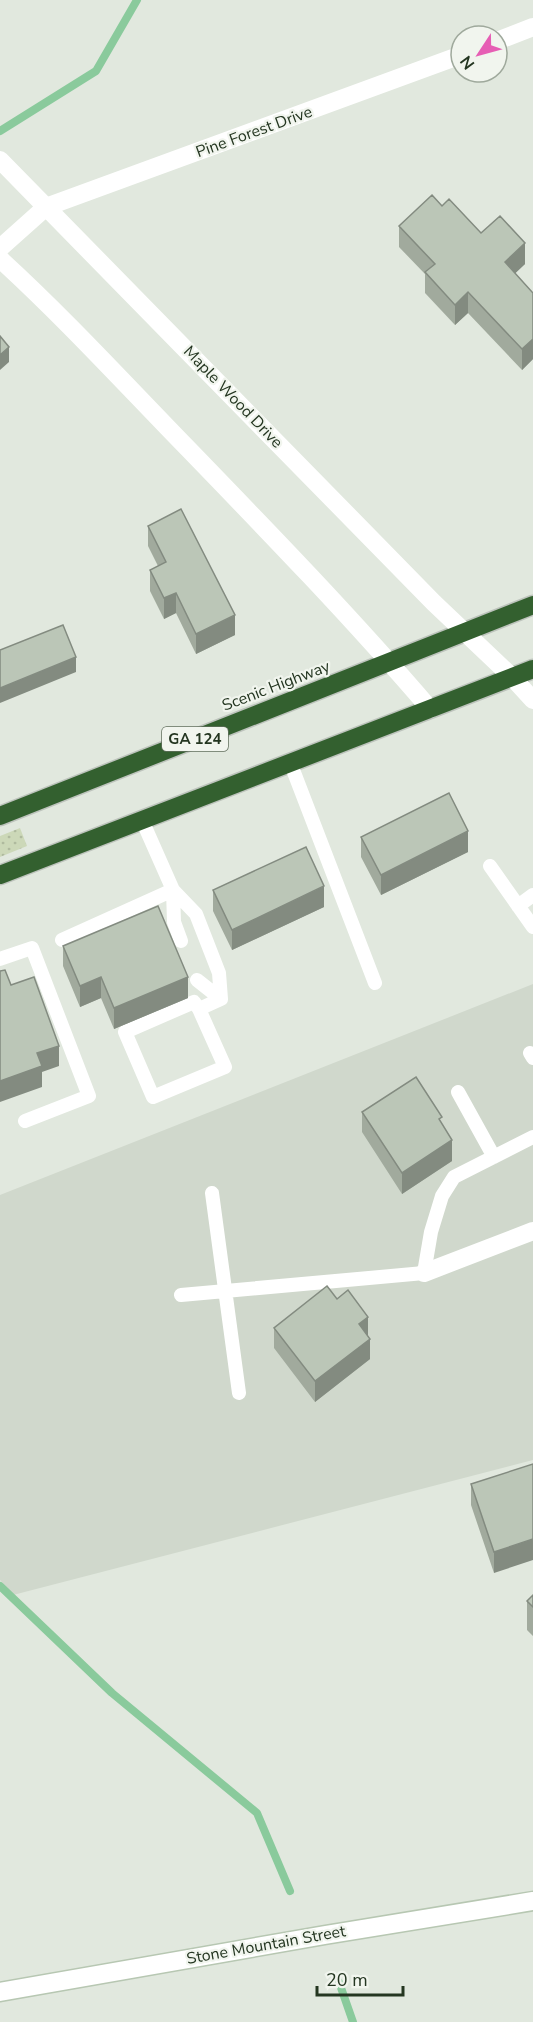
<svg xmlns="http://www.w3.org/2000/svg" width="533" height="2022" viewBox="0 0 533 2022" font-family="'Nunito Sans',sans-serif">
<defs>
<pattern id="grass-dots" width="8" height="8" patternUnits="userSpaceOnUse" patternTransform="scale(1.5)"><rect width="8" height="8" fill="#ccd8b8"/><path d="M2 2h.1M6 6h.1" fill="none" stroke="#afba9e" stroke-width="1.8" stroke-linecap="round"/></pattern>
</defs>
<rect width="100%" height="100%" fill="#e1e8de"/>
<!-- built -->
<path fill="#d0d8cc" d="M533,984v476l-520,135 -13,-15v-385z"/>
<!-- grass -->
<path fill="url(#grass-dots)" d="M20,828l7,18 -27,11v-21z"/>
<g fill="none" stroke-linecap="round" stroke-linejoin="round">
<!-- stream -->
<path stroke="#8aca9c" stroke-width="8" d="M0,131l96,-60 41,-71
M0,1586l112,107 145,120 33,78
M339,1982l14,40"/>
<!-- secondary casing -->
<g stroke="#b7c7b2" stroke-width="21">
<path id="secondary" d="M0,1992l325,-57 208,-34"/>
</g>
<!-- highway casing -->
<g stroke="#bdc3bc" stroke-width="21">
<path id="highway" d="M0,816l533,-211
M0,875l533,-206"/>
</g>
<!-- lane -->
<path stroke="#fff" stroke-width="14" d="M290,762l85,221
M490,866l43,61
M173,890l23,24 23,59 2,26 -22,10
M173,890l1,32 7,19
M518,906l15,-11
M62,940l111,-50 -31,-70
M0,959l32,-11 57,148 -64,25
M197,980l24,19
M194,1002l5,7 26,58 -72,30 -28,-65z
M530,1053l3,5
M458,1092l36,65
M212,1193l27,200
M181,1295l243,-22 7,-41 11,-36 12,-19 79,-40"/>
<!-- street -->
<path stroke="#fff" stroke-width="18" d="M497,41l36,-14
M0,160l434,443 78,74 21,23
M0,248l46,-41 415,-152
M0,259c58,53 112,111 167,168 89,92 179,184 263,282
M424,1273l109,-42"/>
<!-- secondary -->
<use href="#secondary" stroke="#fff" stroke-width="18"/>
<!-- highway -->
<use href="#highway" stroke="#33602f" stroke-width="18"/>
</g>
<!-- wall -->
<path fill="#a1aa9d" d="M442,206l83,58 -10,9 18,20v66l-11,11 -54,-57 -13,12 -30,-32v-19l-26,-27v-21z
M148,526l87,109 -39,19 -20,-41 -12,6 -14,-28v-21l8,-4 -10,-20z
M361,837l107,15 -87,43 -20,-38z
M213,890l111,17 -92,43 -19,-39z
M63,946l125,52 -74,31 -13,-31 -21,9 -17,-41z
M362,1112l80,12 10,37 -50,33 -40,-62z
M274,1328l94,8 2,23 -55,43 -41,-54z
M533,1464l-39,109 -23,-68v-21z
M533,1595v41l-6,-6v-29z"/>
<!-- shaded-wall -->
<path fill="#838b80" d="M525,243v21l-20,19v-21z
M468,292v21l-13,12v-20z
M533,339v20l-11,11v-21z
M9,347v15l-9,8v-15z
M176,593v20l-12,6v-21z
M235,615v20l-39,19v-20z
M76,657v15l-76,31v-15z
M468,831v21l-87,43v-20z
M324,886v21l-92,43v-20z
M101,977v21l-21,9v-21z
M188,977v21l-74,31v-21z
M59,1046v20l-17,6v15l-42,15v-21l37,-28z
M452,1140v21l-50,33v-21z
M368,1317v21l-9,-14z
M370,1339v20l-55,43v-21z
M533,1539v21l-39,13v-21z"/>
<!-- building -->
<path fill="#bbc6b7" stroke="#838b80" stroke-width="1.5" d="M432,195l10,11 7,-7 32,34 19,-17 25,27 -20,19 28,31v46l-11,10 -54,-57 -13,13 -30,-33 10,-8 -36,-38z
M0,336l9,11 -9,8z
M181,509l54,106 -39,19 -20,-41 -12,5 -14,-28 16,-8 -18,-36z
M63,625l13,32 -76,31v-38z
M449,793l19,38 -87,44 -20,-38z
M306,847l18,39 -92,44 -19,-40z
M158,906l30,71 -74,31 -13,-31 -21,9 -17,-40z
M5,970l6,15 23,-8 25,69 -22,7 5,13 -42,15v-110z
M416,1077l26,40 -3,2 13,21 -50,33 -40,-61z
M327,1286l10,13 11,-9 20,27 -9,7 11,15 -55,42 -41,-53z
M533,1464v75l-39,13 -23,-68z
M533,1595v12l-6,-6z"/>
<g text-anchor="middle" dominant-baseline="central" stroke-width="4.5" stroke-linejoin="round" paint-order="stroke">
<!-- shield labels -->
<rect fill="#f1f5ee" stroke="#626f5e" stroke-width="1.5" x="162" y="727" width="66" height="24" rx="4.5"/>
<g font-size="15" font-weight="bold" fill="#243621">
<text x="195" y="739">GA 124</text>
</g>
<!-- street labels -->
<g font-size="16" fill="#243621" stroke="#f1f5ee">
<text transform="translate(254 132) rotate(-20)">Pine Forest Drive</text>
<text transform="translate(233 397) rotate(46)">Maple Wood Drive</text>
<text transform="translate(276 686) rotate(-21)">Scenic Highway</text>
<text transform="translate(266 1945) rotate(-10)">Stone Mountain Street</text>
</g>
</g>
<!-- north arrow -->
<g transform="translate(479 54) rotate(234)"><circle r="28" fill="#f1f5ee" stroke="#9fa99c" stroke-width="1.5"/>
<path d="M0-4.5L10 22L0 15L-10 22Z" fill="#e65eb4"/>
<text y="-9" font-size="16" font-weight="bold" text-anchor="middle" fill="#243621">N</text>
</g>
<!-- scale -->
<path d="M317 1986v9h86v-9" fill="none" stroke="#243621" stroke-width="3"/>
<text x="326" y="1986" font-size="18" fill="#243621" stroke="#f1f5ee" stroke-width="4.5" paint-order="stroke">20 m</text>
</svg>
